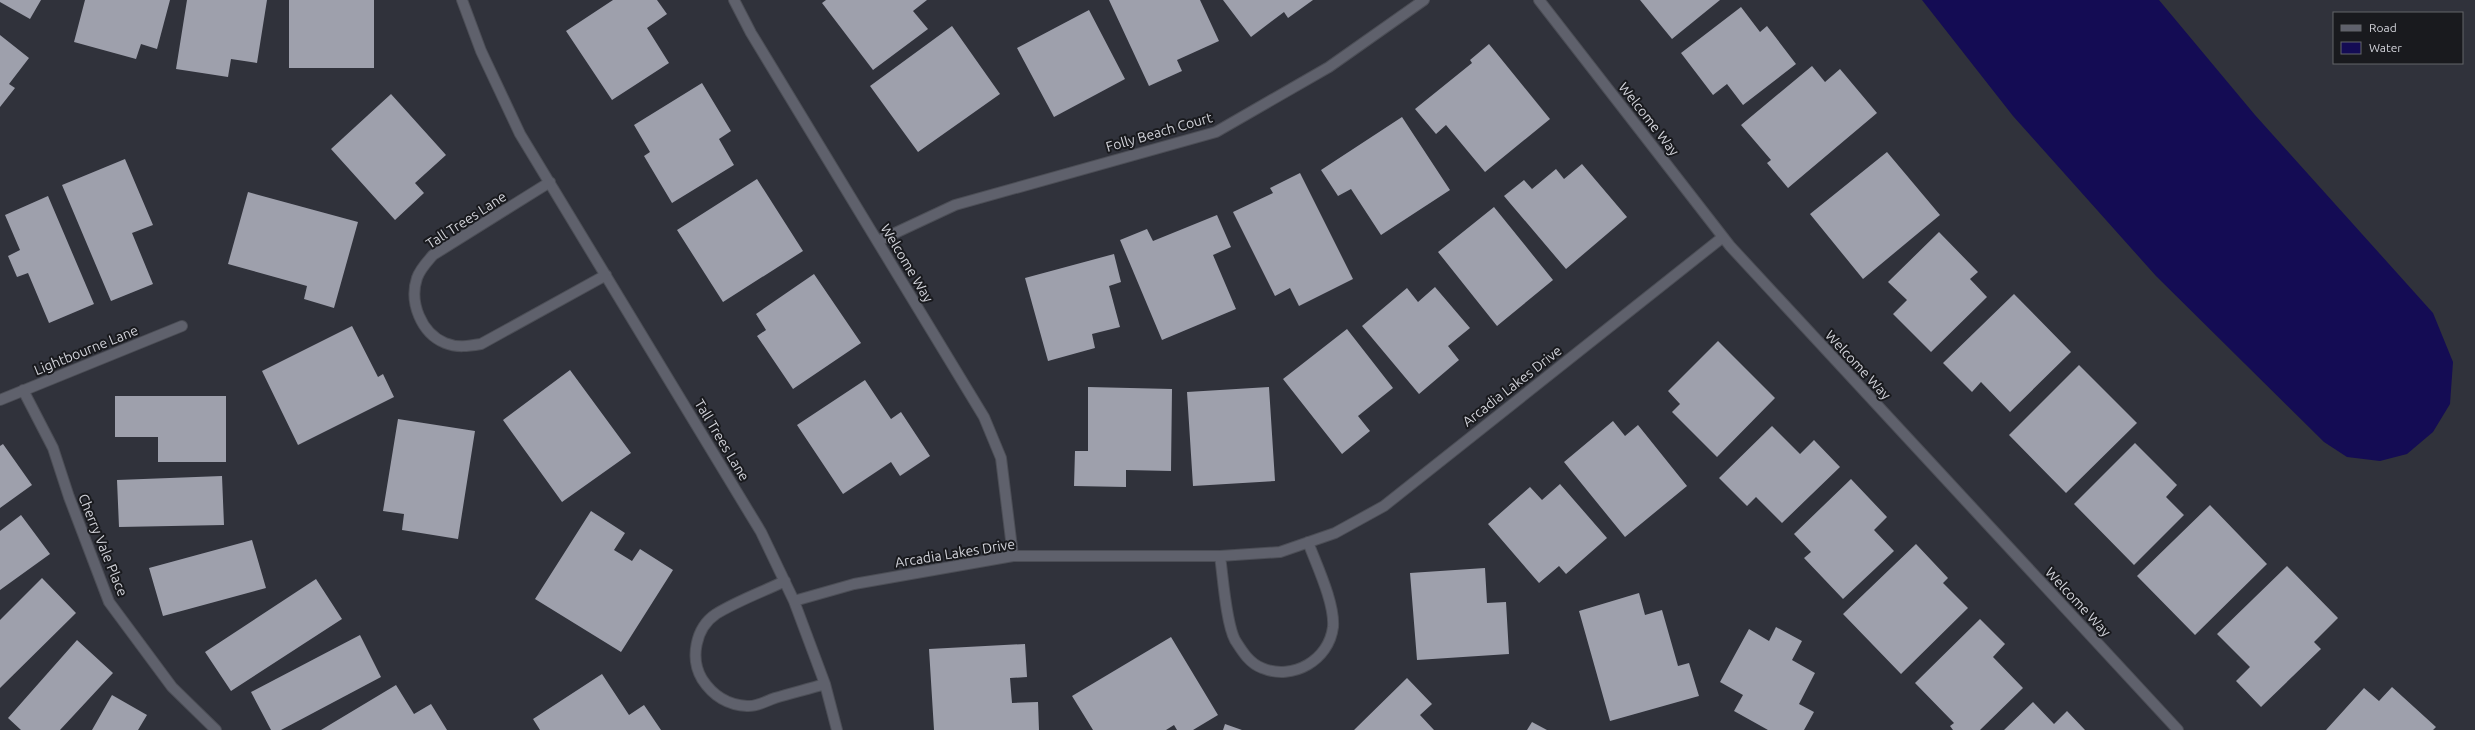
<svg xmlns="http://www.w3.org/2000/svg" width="2475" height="730" viewBox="0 0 2475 730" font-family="Ubuntu,sans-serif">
<rect width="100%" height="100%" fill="#30323b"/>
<!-- water -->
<path fill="#140c54" d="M1922,0h237l96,115 178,198 20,49 -3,42 -17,28 -26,22 -27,7 -33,-4 -23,-15 -168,-166 -143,-160z"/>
<!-- building -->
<path fill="#9ea0ac" d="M0,0h41l-11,19 -30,-17z
M85,0h85l-13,49 -16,-5 -5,15 -62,-17z
M187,0h80l-10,63 -26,-4 -3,18 -52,-8z
M289,0h85v68h-85z
M613,0h44l10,14 -20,14 22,35 -57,37 -46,-69z
M826,0h101l-14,11 15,18 -55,41 -51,-67z
M1109,0h91l19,41 -42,19 5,11 -33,15z
M1223,0h90l-25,18 -4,-6 -33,25z
M1640,0h80l-48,39z
M1741,7l19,25 7,-6 29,38 -53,41 -16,-21 -14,11 -32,-42z
M1089,10l36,69 -71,38 -37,-69z
M952,26l48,68 -82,58 -48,-66z
M0,35l29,23 -20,26 6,4 -15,19z
M1489,44l61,75 -65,53 -39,-47 -10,9 -21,-25 57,-46 -2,-3z
M1812,66l13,16 15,-13 37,44 -89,75 -21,-25 4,-3 -30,-35z
M702,83l29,48 -12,8 15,26 -62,38 -28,-47 6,-4 -16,-27z
M391,94l55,61 -31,28 9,10 -29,27 -64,-71z
M1402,117l48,73 -69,45 -30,-46 -13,7 -17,-26z
M1887,152l53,63 -77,64 -53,-65z
M125,159l28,66 -21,8 21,51 -42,17 -49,-116z
M1582,164l45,53 -61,52 -62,-73 20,-16 8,9 24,-20 8,10z
M1300,173l53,106 -54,27 -9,-18 -15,8 -42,-84 40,-19 -3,-5z
M757,179l46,72 -80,51 -46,-72z
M248,192l110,30 -24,86 -30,-9 3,-13 -79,-22z
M48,196l46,108 -45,19 -21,-50 -11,4 -9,-21 12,-6 -15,-35z
M1494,207l59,73 -56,46 -59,-74z
M1217,215l14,32 -18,8 23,54 -74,31 -42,-100 27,-11 6,12z
M1939,232l39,40 -8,7 17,18 -56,55 -38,-38 14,-14 -19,-18z
M1114,254l7,28 -12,4 11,41 -28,7 3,14 -47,13 -23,-83z
M814,274l47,69 -68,46 -36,-53 9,-6 -10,-16z
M1435,287l35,41 -22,18 11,14 -40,34 -57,-68 45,-38 11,14z
M2014,294l57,58 -61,60 -29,-30 -9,10 -29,-29z
M352,326l26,51 5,-3 11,23 -96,48 -36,-74z
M1347,329l46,59 -35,28 12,15 -28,23 -59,-75z
M1718,341l57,57 -58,59 -45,-45 8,-8 -12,-13z
M2079,365l58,58 -71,70 -57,-58z
M570,370l61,83 -69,49 -59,-82z
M865,380l26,39 10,-7 29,44 -30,20 -9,-14 -48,32 -46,-69z
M1088,387l84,2 -1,82 -45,-1v17l-52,-1 1,-35h13z
M1269,387l6,94 -82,5 -6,-94z
M115,396h111v66h-68v-25h-43z
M398,419l77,12 -17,108 -56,-9 2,-16 -21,-3z
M1613,421l12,15 13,-11 49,61 -62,51 -61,-75z
M1772,426l28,28 14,-14 26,27 -58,56 -26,-26 -9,9 -28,-28z
M2135,443l42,42 -11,12 18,18 -50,50 -60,-61z
M3,444l29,41 -32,23v-62z
M222,476l2,49 -105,2 -2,-47z
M1851,479l36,38 -13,13 20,21 -51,48 -39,-41 7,-6 -17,-18z
M1560,484l47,54 -41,36 -7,-8 -20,17 -51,-59 42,-37 12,13z
M2210,505l57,59 -72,71 -58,-59z
M591,511l34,22 -11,17 18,11 8,-12 33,21 -52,82 -86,-53z
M21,515l29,39 -50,36v-59z
M252,540l14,48 -103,28 -14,-48z
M1916,544l32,34 -5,5 25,25 -67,66 -58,-60z
M2287,566l51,52 -24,24 7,7 -60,58 -25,-26 14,-14 -33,-33z
M1485,568l2,35 19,-1 3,52 -92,6 -7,-87z
M42,578l34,35 -76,75v-68z
M316,579l26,40 -111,72 -26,-39z
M1639,593l6,22 17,-5 16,56 11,-3 10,33 -89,25 -31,-110z
M1980,619l25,25 -12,13 30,31 -43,42h-27l-3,-4 4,-3 -39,-40z
M1776,627l26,14 -10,19 23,13 -16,31 15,8 -10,18h-36l-34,-19 9,-16 -23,-13 29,-53 20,12z
M360,635l21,42 -100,53h-10l-20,-38z
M1171,637l47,78 -25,15h-16l-3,-5 -8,5h-73l-21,-34z
M77,640l36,33 -53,57h-39l-13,-12z
M1025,644l2,33 -17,1 2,25 26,-1 1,28h-105l-5,-81z
M602,674l27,41 15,-10 17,25h-121l-7,-11z
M1407,678l25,26 -12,11 14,15h-80z
M396,685l18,29 17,-10 16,26h-126z
M2392,687l44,40 -3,3h-107l38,-42 15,13z
M112,695l35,20 -9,15h-46z
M2033,702l21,22 13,-13 18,19h-81z
M1532,722l15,8h-20z
M1225,724l17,6h-19z"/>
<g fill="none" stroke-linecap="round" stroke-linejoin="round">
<!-- minor casing -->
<g stroke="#4c4e56" stroke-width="12">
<path id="minor" d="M462,0l19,51 39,83 241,398 33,69 31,83 12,46
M734,0l17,33 233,384 17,41 12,98
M1539,0l191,246 448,484
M550,182l-117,73c-6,7 -13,14 -16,23 -8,24 4,55 28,65 12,5 24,3 36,1l125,-69
M878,241l77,-36 261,-73 113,-65 95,-67
M23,390l30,58 16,49 40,105 63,85 44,43
M0,400l182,-74
M1220,556c3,21 6,67 15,84 7,11 14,23 27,28 31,13 67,-8 71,-41 2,-24 -17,-63 -25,-85
M785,581c-23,11 -48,20 -69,33 -21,14 -26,45 -14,65 11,17 25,26 45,27 10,1 19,-5 28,-8 17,-5 33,-9 50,-14
M794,601l60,-17 159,-28h207l60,-4 55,-19 49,-27 339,-269"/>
</g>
<!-- minor -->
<use href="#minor" stroke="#5f616c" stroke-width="10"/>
</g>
<g text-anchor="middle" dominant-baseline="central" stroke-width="4" stroke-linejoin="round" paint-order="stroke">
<!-- street labels -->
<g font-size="14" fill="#d2d3da" stroke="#191a1e">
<text transform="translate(1649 119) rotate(52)">Welcome Way</text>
<text transform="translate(1159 132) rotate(-16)">Folly Beach Court</text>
<text transform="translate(466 220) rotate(-33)">Tall Trees Lane</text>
<text transform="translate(907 263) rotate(59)">Welcome Way</text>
<text transform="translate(86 350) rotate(-22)">Lightbourne Lane</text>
<text transform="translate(1858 365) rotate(47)">Welcome Way</text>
<text transform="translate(1512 386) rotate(-38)">Arcadia Lakes Drive</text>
<text transform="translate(722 440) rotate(59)">Tall Trees Lane</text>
<text transform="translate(103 545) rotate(68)">Cherry Vale Place</text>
<text transform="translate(955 553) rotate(-9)">Arcadia Lakes Drive</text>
<text transform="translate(2078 602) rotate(47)">Welcome Way</text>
</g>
</g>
<!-- legend -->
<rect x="2333" y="12" width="130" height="52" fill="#191a1e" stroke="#636469"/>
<rect x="2341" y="25" width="20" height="6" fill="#5f616c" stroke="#636469"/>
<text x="2369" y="32" font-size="12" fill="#d2d3da">Road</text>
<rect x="2341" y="42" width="20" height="12" fill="#140c54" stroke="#636469"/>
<text x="2369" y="52" font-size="12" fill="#d2d3da">Water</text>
</svg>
